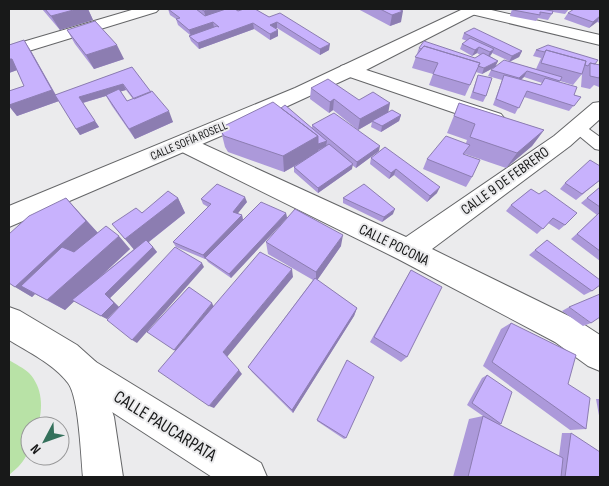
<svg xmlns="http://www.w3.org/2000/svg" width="609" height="486" viewBox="0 0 609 486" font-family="'Sofia Sans Condensed',sans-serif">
<rect width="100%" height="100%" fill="#ebebed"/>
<!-- green -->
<path fill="#b8e2a6" d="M9,360c6,4 15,8 20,13 14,15 14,35 9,53h-8c0,25 -1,33 -21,49z"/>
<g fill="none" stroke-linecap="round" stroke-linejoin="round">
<!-- lane casing -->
<g stroke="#656668" stroke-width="2">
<path id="lane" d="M577,122l5,2 18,13v13l-5,-1 -23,-19 -2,-3 2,-3z"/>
</g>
<!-- street casing -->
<g stroke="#656668" stroke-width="2">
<path id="street" d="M135,9h24l-3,3 -147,45v-11z
M465,9h22l113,26v10l-133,-32z
M348,64l153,50 4,5 -4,5 -7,2 -7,-2 -146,-50 -2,-4 2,-4z
M600,102v17l-30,27 -138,103 145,71 23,15v36l-12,-5 -33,-24 -157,-83 -222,-110 -3,-5 3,-5 8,-3 8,3 214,98 148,-101 39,-33z
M84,357l12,5 165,101 6,14h-55l-140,-91 -5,-12 5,-12z"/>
</g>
<!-- secondary casing -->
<g stroke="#656668" stroke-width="2">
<path id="secondary" d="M463,9h19l-3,3 -113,58 -115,53 -242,104v-21l286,-118z
M9,307l11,4 57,34 19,17 18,55 9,60h-40c-2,-20 -4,-80 -15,-94 -14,-19 -40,-31 -59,-43z"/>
</g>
<!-- lane -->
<use href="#lane" fill="#fff" fill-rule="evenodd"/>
<!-- street -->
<use href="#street" fill="#fff" fill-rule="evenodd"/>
<!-- secondary -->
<use href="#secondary" fill="#fff" fill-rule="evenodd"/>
</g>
<!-- wall -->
<path fill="#ac99da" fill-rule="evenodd" d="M42,9h46l5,11 -33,10z
M168,9h88h-1l14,8 60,33 -9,5 -43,-27 -1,1 2,7 -8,4 -16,-11 -55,20 -8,-8 -2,-5 1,-1 -12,-10 -2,-6 -6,-4z
M358,9h40l3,13 -11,4z
M512,9h57l-4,5 -12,-2 -5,8 -10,-2 -2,3 -26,-5z
M600,9v14l-3,-1 -8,6 -25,-9 4,-6z
M67,30l57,29 -30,10 -19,-25z
M464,33l58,18 -3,6 -10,5 27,7 5,-11 -8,-2 3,-6 64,15v21l-1,1 -5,-2 -4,4 -9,-2 1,-13 1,-2h-1v2l-9,11 -13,-4 -1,1 15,13 7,2 -12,14 -45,-14 -9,17 -22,-9 9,-25 -14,-4 3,-6 18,-9 -17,-8 -2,3 8,5 -3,6 -13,7 -6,-2 -11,24 -36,-11 4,-11 -21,-6 7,-20 56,10 5,-3 -3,-2 -5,3 -12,-7 2,-5 5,-3 -5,-2zM524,77l18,6 -1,2 -20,-5z
M9,45l22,6 25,44 76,-28 41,55 -38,17 -23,-33 -6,-10 -23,7 16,24 -19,8 -21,-34 -42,15 -8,-10v-15l15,-5 -7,-16 -8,3zM126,90l7,9 -6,2 -7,-10z
M478,75l8,21 -3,6 -13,-4z
M311,88l48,12 29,12 13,3 -2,6 -18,11 -10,-5 1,-5 -14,8 -25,-20 -4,3 -19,-14z
M459,103l85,27 -12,16 -26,22 -41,-14 -1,1 8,22 -6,10 -43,-18 4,-10 39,-16 1,-3 -20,-7z
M281,108l31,20v-3l67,26 -23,17 -4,-3v4l-34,24 -24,-21v-5l8,-5 -18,10 -56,-20 -3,-5 -4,-16z
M385,147l52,46 -10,9 -33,-27 -5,4 -19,-15 1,-6z
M600,166v14l-24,20 -16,-11 5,-6z
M600,187v74l-29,-22 26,-24 -16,-12z
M531,189l34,36 -6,5 -11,-7 -11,11 -31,-23 5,-6z
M66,198l32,35 32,16 -33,30 37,-30 -22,-25 66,-26 7,15 -36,29 8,10 -47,46 9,9 -12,12 -33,-18 -9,9 -30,-16 -3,3 -23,-14z
M343,198l50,16 -11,8 -39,-19z
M201,199l46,3 -10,11 5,2 1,5 43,-7 1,5 -56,60 -23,-16 -2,-3h-1l-29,-12 -3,-5 35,-35 -5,-3z
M547,240l45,51 -8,4 -55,-40z
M266,242l75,4 -24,34 40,28 -3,8 -61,97 -41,-41 -4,-5 65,-87 -45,-26z
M411,270l-4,87 -6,5 -31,-20z
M569,307l22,16 -8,3 -21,-15z
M511,323l57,61 18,45 -16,1 -87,-64 18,-37z
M347,360l-1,78 -2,1 -27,-18z
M487,375l14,49 -2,1 60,31 3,-23h9l29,44h-147l16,-58 14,-3 -16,-11 15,-27z
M596,399h4v22z"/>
<!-- shaded-wall -->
<path fill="#8c7db1" d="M77,9h11l5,11 -33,10 -9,-14z
M211,9h21l-25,13 -3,-11z
M403,11l-2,11 -11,4 2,-11z
M600,16l-3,6 -8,6 4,-6z
M213,22l1,6 -23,8 -2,-6z
M277,22v6l-7,3v-6z
M253,23l1,6 -55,20 -1,-6z
M278,30v6l-8,4v-6z
M24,40l7,11 28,50 -42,15 -8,-10v-1l43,-15z
M330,44l-1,6 -9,5v-6z
M117,45l7,14 -30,10 -8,-14z
M479,47l-2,6 -5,3 3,-6z
M494,49l-3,6 -4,3 3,-6z
M522,51l-3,6 -10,5 3,-6z
M9,59h3l8,10 -11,4z
M498,61l-3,6 -13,7 2,-6z
M527,71l-3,6 -8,7 3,-6z
M123,84l3,6 -44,13 -3,-6z
M334,99l-1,11 -4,3 1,-11z
M390,103l-2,11 -16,7v1l-14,8 2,-11z
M169,111l4,11 -38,17 -6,-10z
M401,115l-2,6 -18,11 1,-6z
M95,121l4,6 -19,8 -4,-6z
M544,130l-12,16 -26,22 11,-15z
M318,136v16l-34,20 -1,-16z
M327,141l-1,5 -8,4v-6z
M380,146l-1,5 -23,17 1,-6z
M353,164l-1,5 -34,24v-5z
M396,169l-2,6 -5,4 2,-6z
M440,187l-3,6 -10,9 3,-6z
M245,197l2,5 -12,15 -2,-5z
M66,198l32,35 -62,61 -15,-8 14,8 -3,3 -17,-10z
M178,198l7,15 -49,39 -11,-13z
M395,209l-2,5 -11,8 2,-5z
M286,213l1,5 -56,60 -2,-4z
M242,215l1,5 -38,39 -2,-4z
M343,235l-2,11 -25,36v-10z
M119,236l11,13 -65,61 -18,-10z
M153,247l4,5 -47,46 9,9 -12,12 -6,-3 4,-22z
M202,263l2,4 -67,76 -5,-3z
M292,269l1,8 -66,80 -4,-5z
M212,303l2,4 -36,46 -4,-3z
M357,308l-3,8 -61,97 -1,-3z
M239,370l3,4 -28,34 -5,-2z"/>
<!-- building -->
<path fill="#c8b2fd" stroke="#8c7db1" d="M45,9h32l-26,7z
M168,9h28l9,7 21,-7h9l3,2 6,-2h11l14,8 11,-4 50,31 -10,5 -43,-27 -7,3 8,5 -8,4 -17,-11 -55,20 -9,-7 28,-10 2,1 -6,-5 -24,8 -13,-11 4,-1z
M201,9h10l-7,2z
M380,9h18l5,2 -11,4z
M513,9h28l12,2 -1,3 -12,-2v3l-27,-5z
M574,9h26v7l-7,6 -25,-9z
M95,21l22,24 -31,10 -19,-25z
M474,28l48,23 -10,5 -48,-23z
M470,38l24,11 -4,3 -11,-5 -4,3 -13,-6z
M24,40l28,50 -43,15v-14l15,-5 -12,-27h-3v-14z
M424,41l51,17 8,-5 15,8 -14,7 -6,-2 2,-3 -56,-17 -3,3 -2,-1z
M548,45l50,15 -3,4 -5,-1 -2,3 -3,-1 1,-4 -40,-11 -1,2 -9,-2z
M424,46l56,17 -10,22 -37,-11 5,-11 -23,-6z
M546,50l40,11 -4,13 -41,-11z
M504,60l58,17 -2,4 -33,-10 -8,7 -28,-8z
M590,63l10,2v9l-1,4 -9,-2z
M132,67l19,25 -17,7 -11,-15 -44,13 16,24 -19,8 -21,-34z
M478,75l14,3 -6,18 -13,-4z
M504,75l37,10 4,-7 32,9 -3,8 7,2 -7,9 -47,-15 -8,17 -23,-9z
M328,79l31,21 14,-8 17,11 -30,16 -26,-20 -4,3 -19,-14z
M119,89l8,12 25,-10 17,20 -40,18 -23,-34z
M273,102l45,34 -35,20 -59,-20 -3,-5 1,-4z
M459,103l85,27 -27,23 -47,-16 5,-13 -21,-8z
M285,105l42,36 -9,3v-8l-37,-28z
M392,110l9,5 -19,11 -10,-5z
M334,113l46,33 -23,16 -45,-37z
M446,136l24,9 -7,9 17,6 -8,17 -45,-18z
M329,144l24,20 -35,24 -24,-21z
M385,147l55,40 -10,9 -34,-27 -5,4 -20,-15z
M590,160l10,6v14l-18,14 -17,-11z
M217,184l28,13 -12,15 9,3 -39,40 -30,-13 38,-38 -10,-5z
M364,184l31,25 -11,8 -41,-19z
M600,187v20l-13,-9z
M531,189l8,5 6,-4 32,23 -12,12 -12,-7 -10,11 -32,-24z
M168,191l10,7 -53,41 -13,-15 24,-16 6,5z
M66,198l20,23 -71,66 -6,-4v-49l20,-18z
M261,202l25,11 -57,61 -24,-16z
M295,209l48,26 -27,37 -50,-30z
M600,212v39l-23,-17z
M106,226l13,10 -72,64 -26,-14 41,-39 12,5z
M146,240l7,7 -48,47 9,9 -13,13 -29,-16z
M547,240l53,40v5l-8,6 -57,-41z
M175,247l27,16 -70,77 -25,-20z
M260,252l32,17 -69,83 16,18 -30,36 -51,-35z
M411,270l31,17 -35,70 -33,-20z
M315,278l42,30 -65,102 -44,-43z
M189,287l23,16 -38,47 -27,-18z
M600,294v23l-9,6 -22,-16z
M511,323l65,32 -8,29 22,14 -4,31 -94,-67z
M347,360l27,17 -28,61 -29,-18z
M487,375l25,17 -11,32 -29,-21z
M483,416l80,42 -2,19h-93z
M571,433l29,19v25h-35z"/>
<g text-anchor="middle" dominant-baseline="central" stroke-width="4" stroke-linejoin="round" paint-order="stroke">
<!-- far-street labels -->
<g font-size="12" fill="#181919" stroke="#ebebed">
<text transform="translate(189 141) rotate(-23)">CALLE SOFÍA ROSELL</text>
</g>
<!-- street labels -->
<g font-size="15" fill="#181919" stroke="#ebebed">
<text transform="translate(505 181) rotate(-36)">CALLE 9 DE FEBRERO</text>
<text transform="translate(394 245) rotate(26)">CALLE POCONA</text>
</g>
<!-- near-street labels -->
<g font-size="18" fill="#181919" stroke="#ebebed">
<text transform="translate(165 426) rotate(32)">CALLE PAUCARPATA</text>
</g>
</g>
<!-- border -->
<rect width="609" height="486" fill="none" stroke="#181919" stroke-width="20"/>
<!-- north arrow -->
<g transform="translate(45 441) rotate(229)"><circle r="24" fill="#ebebed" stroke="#979798"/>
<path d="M0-4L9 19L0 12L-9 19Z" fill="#34705b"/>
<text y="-8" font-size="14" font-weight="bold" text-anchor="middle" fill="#181919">N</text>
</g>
</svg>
